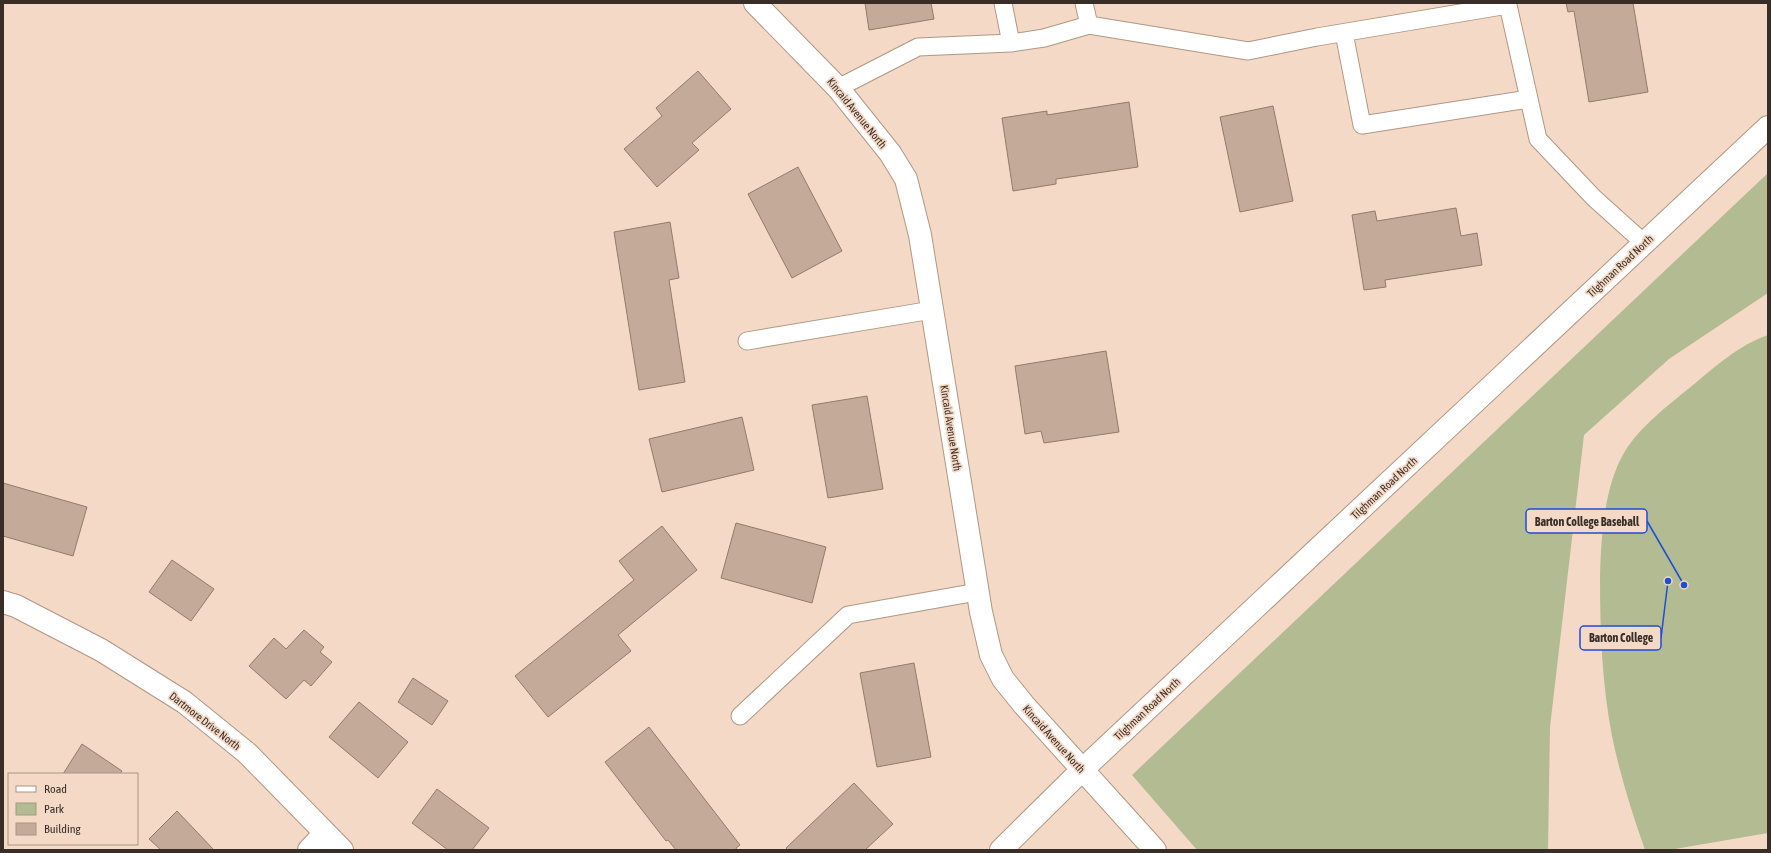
<svg xmlns="http://www.w3.org/2000/svg" width="1771" height="853" viewBox="0 0 1771 853" font-family="'Asap Condensed',sans-serif">
<rect width="100%" height="100%" fill="#f4d9c6"/>
<!-- green -->
<path fill="#b3bb92" d="M1768,173v120l-99,66 -85,76 -34,292 -2,123h-351l-65,-75z
M1768,335v498l-99,17h-24c-13,-37 -25,-75 -33,-114 -10,-52 -12,-106 -12,-159 1,-39 4,-90 24,-124 14,-25 47,-50 69,-68 23,-19 46,-40 75,-50z"/>
<!-- building -->
<path fill="#c4aa98" stroke="#937b6a" d="M865,3h66l3,16 -65,11z
M1566,3h67l15,89 -59,10 -15,-91 -6,1z
M698,71l33,38 -39,34 7,7 -42,37 -33,-38 38,-33 -6,-8z
M1129,102l9,65 -82,12v5l-43,7 -11,-73 45,-7v4z
M1273,106l20,95 -53,11 -20,-95z
M798,167l44,84 -50,27 -44,-84z
M1456,208l5,28 16,-3 5,32 -97,15 1,7 -22,3 -12,-75 23,-4 2,10z
M670,222l9,56 -10,2 16,102 -46,8 -25,-158z
M1106,351l13,81 -75,11 -3,-12 -16,3 -10,-68z
M867,396l16,93 -55,9 -16,-93z
M742,417l12,53 -92,22 -13,-53z
M3,483l84,24 -14,49 -70,-20z
M736,523l90,24 -14,56 -91,-25z
M662,526l35,44 -79,65 13,16 -83,66 -33,-41 119,-96 -15,-19z
M172,560l42,29 -23,32 -42,-29z
M304,630l20,17 -4,5 12,10 -21,24 -7,-6 -18,19 -37,-33 25,-28 12,11z
M914,663l17,94 -54,10 -17,-94z
M413,678l35,23 -16,24 -34,-23z
M359,702l49,40 -30,36 -49,-41z
M649,727l91,118 -4,3 1,2h-61l-8,-10 -2,1 -61,-79z
M82,744l40,27 -2,3h-57z
M854,783l39,41 -28,26h-77l-2,-2z
M437,789l52,39 -17,22h-24l-36,-27z
M177,811l37,39h-53l-12,-11z"/>
<g fill="none" stroke-linecap="round" stroke-linejoin="round">
<!-- service casing -->
<g stroke="#b09785" stroke-width="19">
<path id="service" d="M1003,3l8,40
M1089,25l159,26 69,-14 191,-32 30,134 56,59 50,45
M1344,33l18,92 167,-26
M838,88l80,-41 93,-4 33,-5 45,-13 -5,-22
M747,341l185,-31
M740,716l108,-101 129,-23"/>
</g>
<!-- minor casing -->
<g stroke="#b09785" stroke-width="24">
<path id="minor" d="M755,3l83,85 52,65 16,26 14,56 61,377 10,43 12,24 21,26 131,145
M3,602l13,4 85,44 83,52 63,51 95,97
M309,850l16,-17"/>
</g>
<!-- tertiary casing -->
<g stroke="#b09785" stroke-width="24">
<path id="tertiary" d="M1001,850l81,-80 686,-643"/>
</g>
<!-- service -->
<use href="#service" stroke="#fff" stroke-width="17"/>
<!-- minor -->
<use href="#minor" stroke="#fff" stroke-width="22"/>
<!-- tertiary -->
<use href="#tertiary" stroke="#fff" stroke-width="22"/>
</g>
<g text-anchor="middle" dominant-baseline="central" stroke-width="3.5" stroke-linejoin="round" paint-order="stroke">
<!-- street labels -->
<g font-size="11" fill="#392e27" stroke="#f4d9c6">
<text transform="translate(857 113) rotate(51)">Kincaid Avenue North</text>
<text transform="translate(1620 266) rotate(-43)">Tilghman Road North</text>
<text transform="translate(951 428) rotate(81)">Kincaid Avenue North</text>
<text transform="translate(1384 488) rotate(-43)">Tilghman Road North</text>
<text transform="translate(1147 709) rotate(-43)">Tilghman Road North</text>
<text transform="translate(205 721) rotate(38)">Dartmore Drive North</text>
<text transform="translate(1054 739) rotate(48)">Kincaid Avenue North</text>
</g>
</g>
<!-- callouts -->
<path fill="none" stroke="#1d4ed8" stroke-width="1.5" d="M1684 585L1647 521M1668 581L1661 638"/>
<g fill="#1d4ed8" stroke="#f4d9c6" stroke-width="1.5">
<circle cx="1684" cy="585" r="4"/>
<circle cx="1668" cy="581" r="4"/>
</g>
<g fill="#f4d9c6" stroke="#1d4ed8" stroke-width="1.5">
<rect x="1526" y="509" width="121" height="24" rx="4"/>
<rect x="1580" y="626" width="81" height="24" rx="4"/>
</g>
<g font-size="12" text-anchor="middle" font-weight="bold" fill="#392e27">
<text x="1587" y="526">Barton College Baseball</text>
<text x="1621" y="642">Barton College</text>
</g>
<!-- border -->
<rect width="1771" height="853" fill="none" stroke="#392e27" stroke-width="8"/>
<!-- legend -->
<rect x="8" y="773" width="130" height="72" fill="#f4d9c6" stroke="#a99586"/>
<rect x="16" y="786" width="20" height="6" fill="#ffffff" stroke="#a99586"/>
<text x="44" y="793" font-size="12" fill="#392e27">Road</text>
<rect x="16" y="803" width="20" height="12" fill="#b3bb92" stroke="#a99586"/>
<text x="44" y="813" font-size="12" fill="#392e27">Park</text>
<rect x="16" y="823" width="20" height="12" fill="#c4aa98" stroke="#a99586"/>
<text x="44" y="833" font-size="12" fill="#392e27">Building</text>
</svg>
